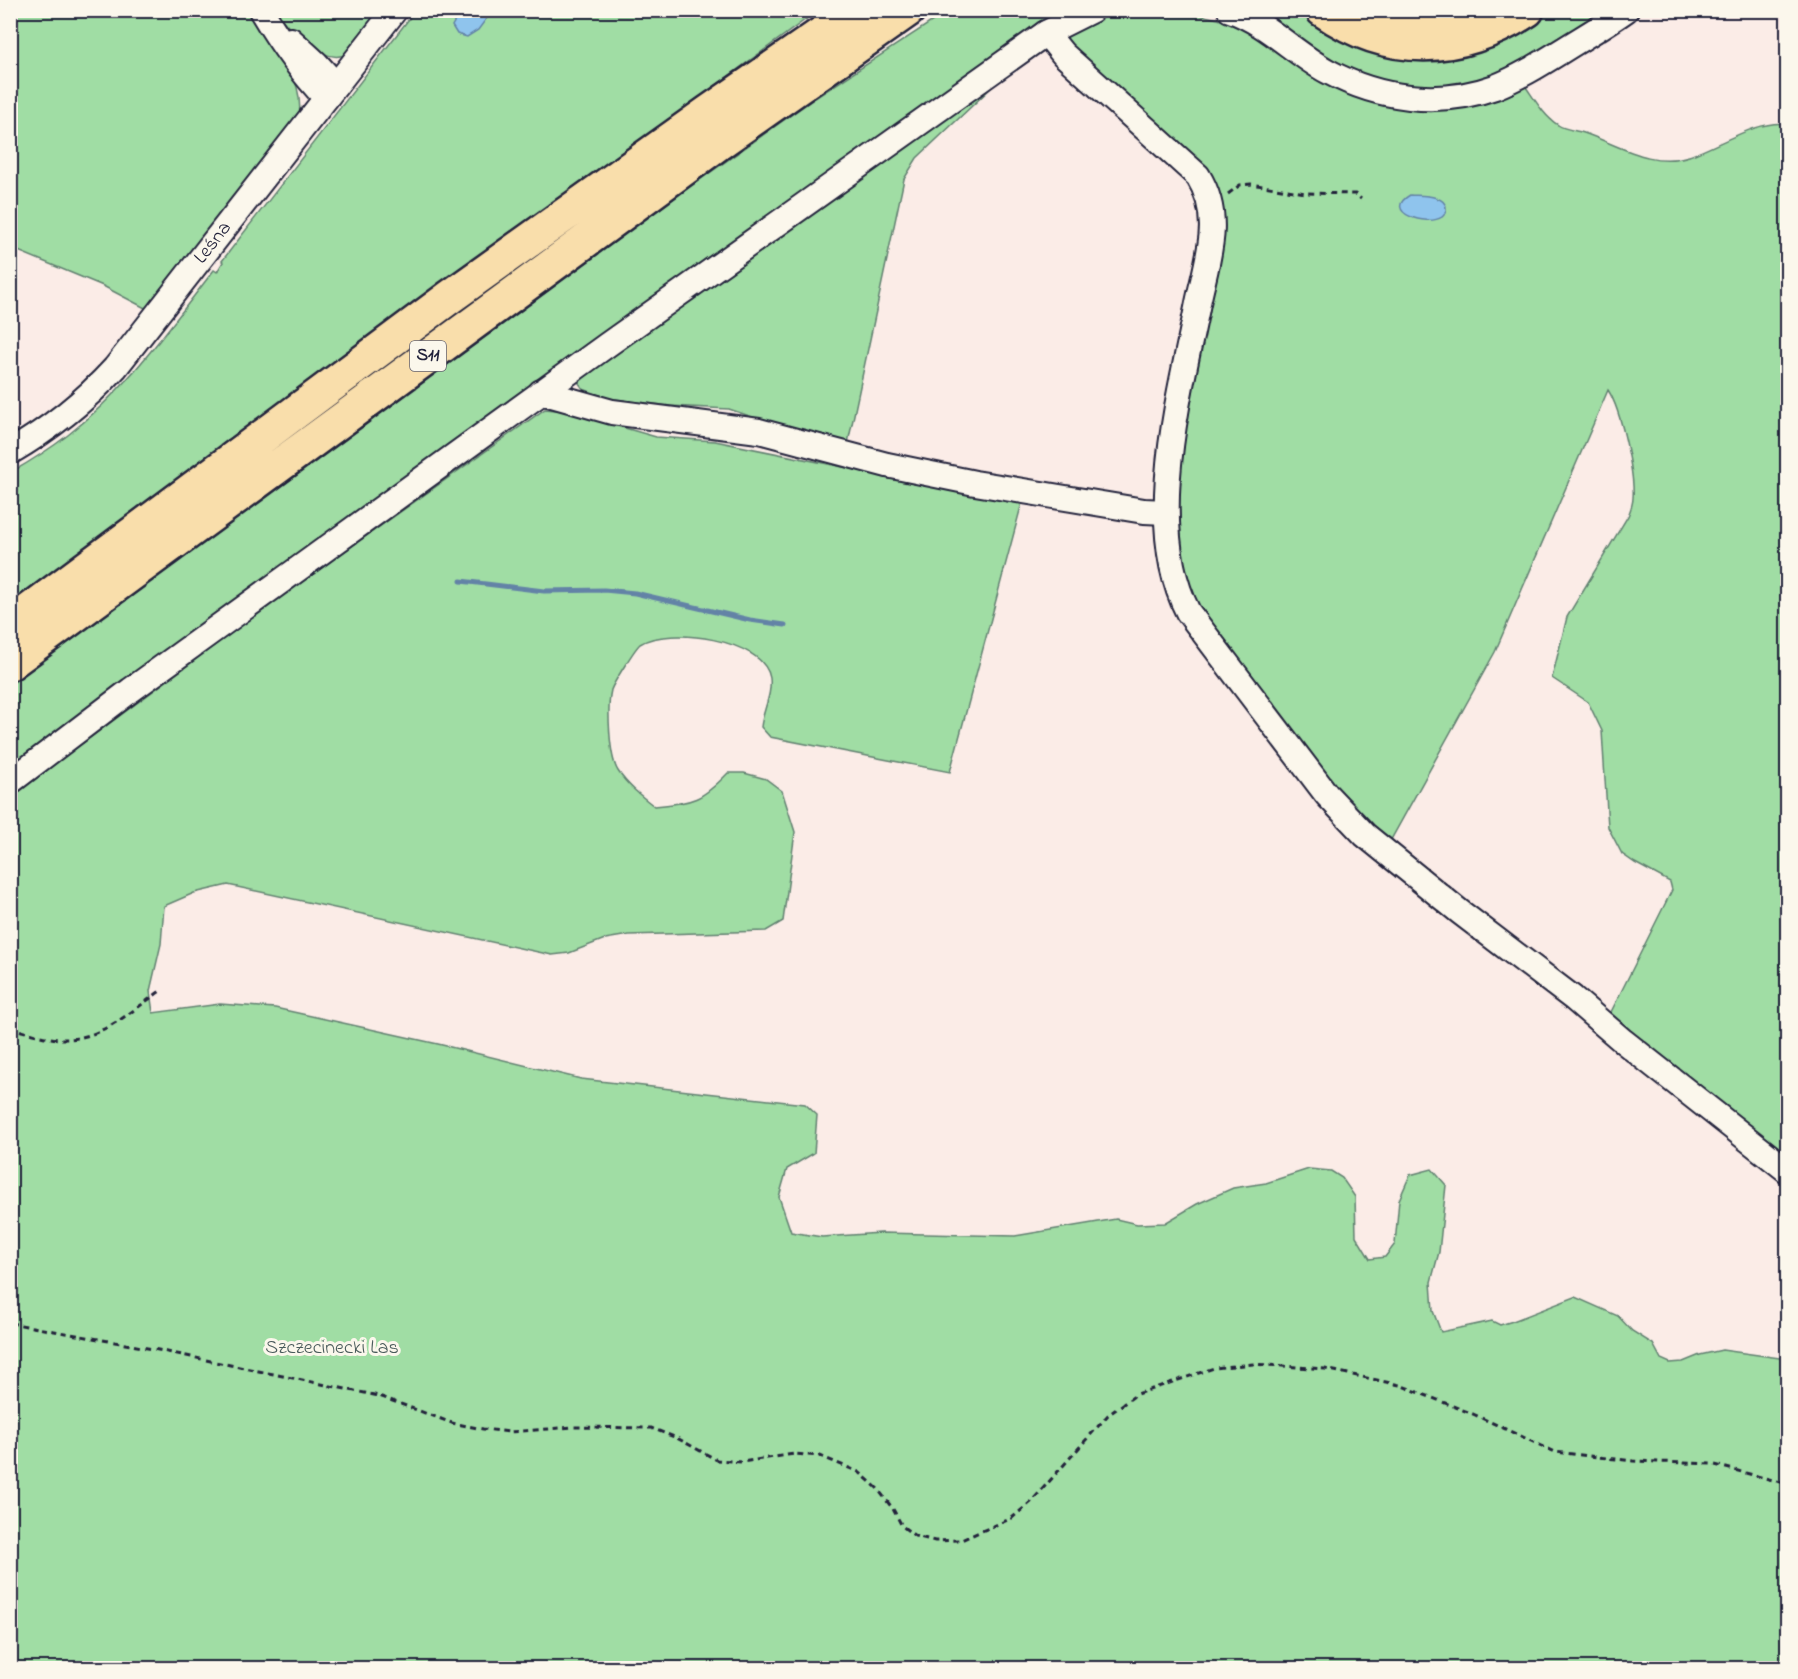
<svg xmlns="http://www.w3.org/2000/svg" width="1798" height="1679" viewBox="0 0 1798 1679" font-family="'Indie Flower',sans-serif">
<rect width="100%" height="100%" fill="#fbece7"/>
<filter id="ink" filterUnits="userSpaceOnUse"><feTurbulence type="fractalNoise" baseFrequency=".0167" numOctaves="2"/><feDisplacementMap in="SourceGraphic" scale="12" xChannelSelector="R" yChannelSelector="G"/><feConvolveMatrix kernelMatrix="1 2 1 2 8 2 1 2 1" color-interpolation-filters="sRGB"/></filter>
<g filter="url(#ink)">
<!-- green -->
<path fill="#a0dda4" stroke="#618070" stroke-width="1.5" d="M10,11h238c24,31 57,64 51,106l-152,192 -44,-23 -92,-38z
M275,11h109c-7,8 -29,39 -37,43 -25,12 -58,-25 -72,-43z
M415,11h402l-806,593 -1,-131c21,-12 40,-24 58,-38 58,-45 101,-107 146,-165l3,2 6,-10 -1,-1z
M948,11h124l-952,673 -109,81 -1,-80 677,-496 128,-91z
M1126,11h56l36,8 28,10 71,45 170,27 39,-14c9,13 18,29 32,38 7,5 18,5 26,8 35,12 67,35 105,23 29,-9 68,-37 98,-32v1038l-179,-144 64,-128 -2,-8 -35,-19 -13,-9 -14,-27 -6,-96 -14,-29 -36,-24 15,-61 61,-101c2,-5 5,-12 5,-18 2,-24 -12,-88 -25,-108l-113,262 -107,193 -37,-33 -161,-217 -16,-93 45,-291 -154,-171c10,-20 42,-24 61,-29z
M1255,11h53l8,7 210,6 18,-13h69l-94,57 -72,23 -64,-8 -53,-19z
M1011,69l-94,89 -13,21 -56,264 -78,-20 -41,-14 -59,-3 -63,-8 -24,-9 -4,-6 11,-13z
M545,409l21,2 90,26 59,4 256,52 52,6 -73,273 -180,-35 -9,-10c2,-18 11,-31 9,-49 -6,-39 -102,-52 -130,-34 -5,4 -27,40 -29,46 -4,17 -2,67 7,81 9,14 23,25 36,35 39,-4 46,-4 74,-33h16l22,6 16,12 13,41 -12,89 -17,10 -137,4 -24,4 -36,14 -17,2 -324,-70 -34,8 -30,13 -3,38 -11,47 3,22 67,-9 55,4 163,36 143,35 224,25 12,11 -3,38 -27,16 -8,28 12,35 31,5 59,-4 134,3 101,-17 21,5 28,-1 32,-19 36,-16 33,-5 43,-14 22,2 11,7 13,19 1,39 14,23 15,-2 10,-13 4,-44 11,-25 22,-6 14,16 -7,67 -8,30 2,29 8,21 51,-11 8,4 13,-4 62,-24 43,19 14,15 21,13 8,15 9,4 13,-1 17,-7 22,-5 65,9v309h-1771l-6,-24v-847l255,-189z"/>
<!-- water -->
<path fill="#8fc4ed" stroke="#6383a6" stroke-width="1.5" d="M461,10h31v1l-14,19 -11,7 -10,-3 -5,-8z
M1410,195c10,1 37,-1 36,14 0,3 -2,7 -4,8 -15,10 -61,-5 -32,-22z"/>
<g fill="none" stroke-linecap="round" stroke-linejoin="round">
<!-- stream -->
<path stroke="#6383a6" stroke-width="5" d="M461,581l83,10 60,-1 31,3 115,27 35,5"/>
<!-- minor casing -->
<g stroke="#22223b" stroke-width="28">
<g id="minor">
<path d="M261,10c19,32 39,61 65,88"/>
<path d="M1230,10c37,13 64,43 97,61 52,28 112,36 168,16 23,-9 44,-22 65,-35 22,-14 45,-27 66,-42"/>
<path d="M1046,33l17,21 135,122c27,44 8,85 -1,132 -18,89 -53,219 -9,304l139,183 38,40 95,77 113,86 50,43 165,130"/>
<path d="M291,40l25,23 20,22"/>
<path d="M541,392l71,20 147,19 128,34 88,18 169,28 22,1"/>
<path id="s1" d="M10,452c40,-23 74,-50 105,-84l280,-358"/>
<path d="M10,782l121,-92 476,-345 439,-312 46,-23"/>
</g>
</g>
<!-- highway casing -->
<g stroke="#22223b" stroke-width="38">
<path id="highway" d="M1323,10c66,46 137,44 204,0
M1382,10c28,8 58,10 86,0
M10,625l440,-328 259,-185 147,-102
M10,663l713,-523 185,-130"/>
</g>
<!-- path -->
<path stroke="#22223b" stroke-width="3" stroke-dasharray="6 4.5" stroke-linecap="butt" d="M1228,194l12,-9 11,-1 54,9 50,1 6,5
M10,1028c18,4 38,12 56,11 36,0 68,-30 96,-49
M10,1323l143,26 226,47 73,27 31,6 27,3 63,-5 78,1 26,10 40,22 25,2 52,-8 26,2 39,16 18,16 16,21 9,17 13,10 20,5 26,-1 51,-22 19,-16 77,-87 29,-21 77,-26 39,-4 72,5 75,16 73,29 82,38 78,9 78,3 77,20"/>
<!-- minor -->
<use href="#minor" stroke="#fbf7ec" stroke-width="24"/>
<!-- highway -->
<use href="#highway" stroke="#f9deab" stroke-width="33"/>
</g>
</g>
<g text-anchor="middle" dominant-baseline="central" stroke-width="6" stroke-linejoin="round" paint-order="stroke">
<!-- shield labels -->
<rect fill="#fbf7ec" stroke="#636270" stroke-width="1.5" x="410" y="341" width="36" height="30" rx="4.5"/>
<g font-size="18" font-weight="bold" fill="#22223b">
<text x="428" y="356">S11</text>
</g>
<!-- street labels -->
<g font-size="20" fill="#22223b" stroke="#fbf7ec">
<text stroke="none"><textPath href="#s1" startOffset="294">Leśna</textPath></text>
</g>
<!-- park labels -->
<g font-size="20" fill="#485a5a" stroke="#fbf7ec">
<text x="332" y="1348">Szczecinecki Las</text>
</g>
</g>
<!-- margin -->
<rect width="1798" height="1679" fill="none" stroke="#fbf7ec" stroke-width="36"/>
<rect x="18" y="18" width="1762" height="1643" fill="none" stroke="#22223b" stroke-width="2" filter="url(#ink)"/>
</svg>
